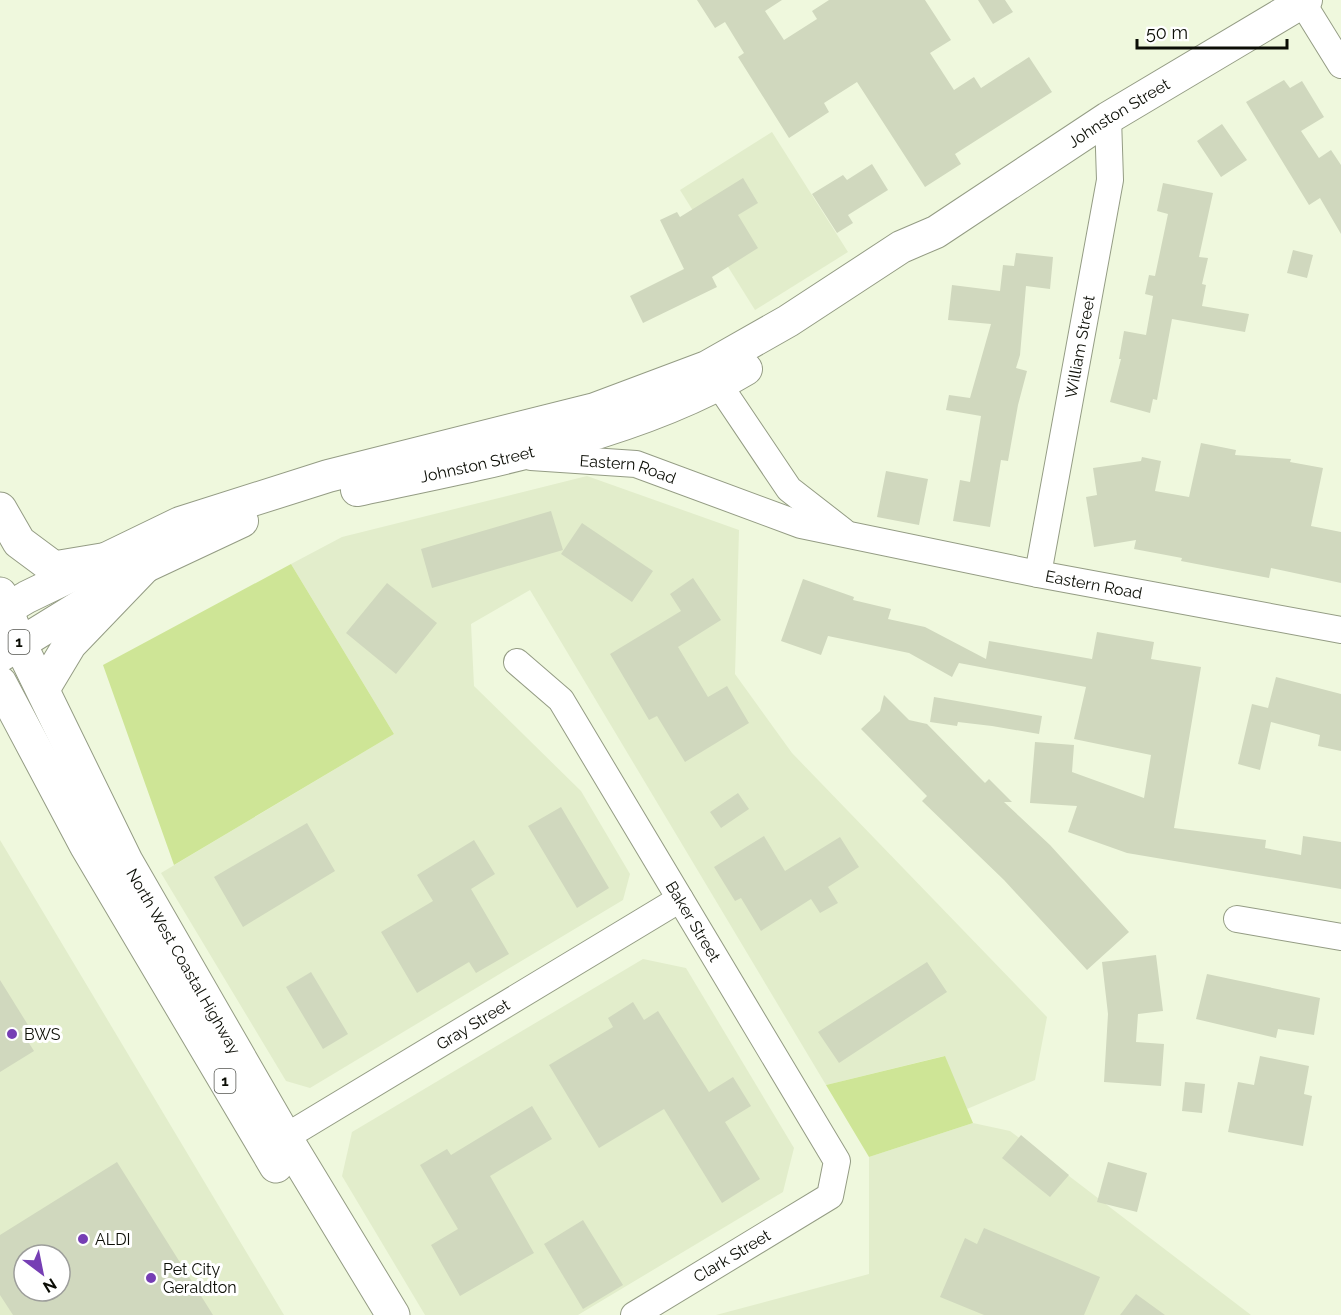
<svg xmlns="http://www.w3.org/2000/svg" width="1341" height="1315" viewBox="0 0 1341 1315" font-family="Raleway,sans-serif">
<rect width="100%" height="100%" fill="#eff8dd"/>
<!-- built -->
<path fill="#e2edcb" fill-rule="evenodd" d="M772,132l76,120 -93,58 -75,-120z
M587,476l152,54 -4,144 57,79 255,264 -12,63 -68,29 -23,-53 -118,29 -296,-495 -59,34 3,62 107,105 49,83 -7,26 -313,188 -24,-7 -125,-208 233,-139 -103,-170 51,-27z
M0,840l284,475h-284zM24,1255h36v36h-36z
M643,959l43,9 108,180 -11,44 -205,123h-153l-83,-139 10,-44z
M973,1123l37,8 241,184h-535l153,-41v-117z"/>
<!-- water -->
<path fill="#cee596" d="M291,564l103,170 -220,131 -71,-200z
M945,1056l28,67 -104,34 -43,-72z"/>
<!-- building -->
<path fill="#d0d8be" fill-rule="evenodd" d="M697,0h85l-17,11 19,29 33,-21 -5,-8 17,-11h96l26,40 -21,13 24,37 20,-13 7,11 48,-31 23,35 -97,62 6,10 -36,23 -68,-105 -33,21 5,9 -40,26 -51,-81 6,-4 -19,-31 -10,6z
M978,0h27l8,12 -20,12z
M1284,80l6,8 12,-7 22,36 -23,14 18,27 12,-8 10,15v69l-21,-36 -11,7 -63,-103z
M1222,124l25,36 -26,17 -24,-36z
M872,164l16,26 -40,25 5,8 -16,10 -25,-39 31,-19 4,5z
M743,178l15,25 -20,12 20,33 -46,29 5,10 -74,36 -13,-27 54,-27 -24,-49 17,-8 3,5z
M1163,183l50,10 -14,64 9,1 -6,26 4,1 -4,21 47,8 -4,18 -73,-13 -15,81 -4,-1 -3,14 -40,-11 11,-43h-2l5,-28 22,4 7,-39 -8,-2 4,-19 6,1 13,-62 -11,-3z
M1293,250l20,5 -6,23 -20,-5z
M1016,253l37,4 -3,32 -24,-3 -6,69 -4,13 11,3 -9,34 -10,56 -7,-1 -11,67 -37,-6 7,-41 10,2 11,-66 -35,-6 3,-15 21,3 21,-74 -43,-4 4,-35 48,6 3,-26 11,1z
M1201,443l35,7 -1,5 56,4 -1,3 33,6 -12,58 30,6v51l-70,-15 -2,10 -88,-17 1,-3 -48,-9 2,-9 -42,7 -8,-50 11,-2 -4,-27 48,-7 1,-4 19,4 -6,30 34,6z
M886,471l42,8 -9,46 -42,-8z
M551,511l12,39 -131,38 -11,-39z
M582,523l71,48 -21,31 -71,-48z
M693,578l28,42 -43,27 30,50 19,-11 22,37 -64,39 -28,-46 -8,4 -39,-66 71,-43 -11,-17z
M803,579l51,18 -1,3 38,9 -3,10 37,8 61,32 3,-18 103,18 5,-27 57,10 -3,17 50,8 -27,161 92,12 -1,8 36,7 2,-19 38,6v47l-214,-36 -59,-21 9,-26 -47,-3 5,-61 39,3 -2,27 72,26 7,-43 -77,-16 12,-52 -127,-24 -7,14 -43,-24 -81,-17 -7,19 -40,-14z
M387,583l50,40 -41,51 -50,-41z
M1276,677l65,17v57l-23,-5 2,-11 -49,-13 -11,48 -22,-6 14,-60 16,4z
M884,695l25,25 18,4 58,59 4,-4 23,23h-8l46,43 79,87 -42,38 -83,-90 -82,-79 5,-5 -66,-67 19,-18z
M934,697l108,19 -3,18 -47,-8 -34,-4 -1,4 -27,-4z
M738,793l11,16 -28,19 -11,-16z
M561,807l48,81 -32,20 -49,-82z
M307,823l28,48 -92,56 -29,-50z
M764,836l21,35 55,-34 19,30 -31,20 10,16 -18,10 -9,-14 -50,32 -20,-33 -6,3 -21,-34z
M474,840l21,34 -24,15 38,65 -33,19 -7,-11 -52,31 -36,-61 52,-31 -16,-26z
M1156,955l7,56 -25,3 -2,28 28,2 -3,42 -57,-4 4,-68 -6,-52z
M927,962l20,30 -108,71 -21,-31z
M311,972l37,62 -25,15 -37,-62z
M1207,974l113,24 -6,37 -36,-6 -2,9 -80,-19z
M0,980l28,45 -8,4 14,22 -34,21z
M633,1002l11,18 14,-9 51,81 24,-15 18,29 -26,16 35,57 -38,24 -58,-94 -65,39 -50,-83 64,-38 -5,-9z
M1260,1056l49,10 -5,28 8,2 -9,50 -75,-14 10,-50 16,3z
M1185,1082l20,2 -3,29 -20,-2z
M532,1106l20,33 -62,37 44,77 -74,43 -29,-51 27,-16 -38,-64 27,-16 4,6z
M1021,1135l48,40 -19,22 -48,-39z
M117,1162l96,153h-200l-13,-20v-60zM24,1255h36v36h-36z
M1108,1162l39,11 -10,39 -40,-10z
M583,1220l40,65 -40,24 -39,-65z
M984,1228l116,49 -16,38h-100l-44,-18 25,-59 12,6z
M1136,1294l29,21h-45z"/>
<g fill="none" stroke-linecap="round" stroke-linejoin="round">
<!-- minor casing -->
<g stroke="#949c84" stroke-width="28">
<g id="minor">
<path d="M1302,2l39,63"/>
<path d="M709,370l80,119 54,42"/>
<path id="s1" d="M531,457l105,7 165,61 237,49 303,56"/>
<path id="s2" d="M1038,574l72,-394 -2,-62"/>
<path id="s3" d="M517,662l44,38 276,461 -7,35 -196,119"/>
<path d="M1237,919l104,18"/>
<path id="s4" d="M269,1147l411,-248"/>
</g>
</g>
<!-- major casing -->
<g stroke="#949c84" stroke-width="34">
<g id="major">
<path id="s5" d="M357,490c124,-26 280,-55 389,-121"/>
<path id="s6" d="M0,613l27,-16 153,-74 148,-47 267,-67 112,-42 81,-46 113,-74 35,-15 172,-114 198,-118"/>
<path d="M0,656l144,-89 98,-46"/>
</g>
</g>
<!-- highway casing -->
<g stroke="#949c84" stroke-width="35">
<g id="highway">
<path d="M0,509l19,33 35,26 48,-8"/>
<path id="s7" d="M0,594l19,48 107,219 159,276 108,178"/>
<path d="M0,683l86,162 190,321"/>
<path d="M43,689l27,-45 74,-77"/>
</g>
</g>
<!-- minor -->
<use href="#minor" stroke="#fff" stroke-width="26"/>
<!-- major -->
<use href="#major" stroke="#fff" stroke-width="32"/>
<!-- highway -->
<use href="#highway" stroke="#fff" stroke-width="33"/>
</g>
<!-- markers -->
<g fill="#763eb4" stroke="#fff" stroke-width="2">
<circle cx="12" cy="1034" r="6"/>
<circle cx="83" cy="1239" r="6"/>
<circle cx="151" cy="1278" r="6"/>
</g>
<g text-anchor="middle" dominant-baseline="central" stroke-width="6" stroke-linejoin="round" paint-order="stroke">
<!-- shield labels -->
<g fill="#fff" stroke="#545650" stroke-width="1.5">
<rect x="8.5" y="630" width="21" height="24" rx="4.5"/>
<rect x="214.5" y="1069" width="21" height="24" rx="4.5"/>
</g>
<g font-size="15" font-weight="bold" fill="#0b0d05">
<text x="19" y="642">1</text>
<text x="225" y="1081">1</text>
</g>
<!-- street labels -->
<g font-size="16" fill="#0b0d05" stroke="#fff">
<text stroke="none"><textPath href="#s6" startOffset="1236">Johnston Street</textPath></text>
<text stroke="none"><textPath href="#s2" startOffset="231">William Street</textPath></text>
<text stroke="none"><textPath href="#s5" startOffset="123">Johnston Street</textPath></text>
<text stroke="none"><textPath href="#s1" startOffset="98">Eastern Road</textPath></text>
<text stroke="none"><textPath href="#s1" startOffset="580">Eastern Road</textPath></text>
<text stroke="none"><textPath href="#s3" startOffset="316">Baker Street</textPath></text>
<text stroke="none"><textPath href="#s7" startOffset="411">North West Coastal Highway</textPath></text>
<text stroke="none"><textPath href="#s4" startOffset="238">Gray Street</textPath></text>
<text transform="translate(732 1256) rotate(-31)">Clark Street</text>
</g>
<!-- poi labels -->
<g font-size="16" fill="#0b0d05" stroke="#fff" text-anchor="start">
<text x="24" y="1034">BWS</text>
<text x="95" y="1239">ALDI</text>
<text x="163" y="1269">Pet City<tspan x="163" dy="18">Geraldton</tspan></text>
</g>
</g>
<!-- north arrow -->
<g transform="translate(42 1273) rotate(148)"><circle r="28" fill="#ffffff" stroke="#9d9e9b" stroke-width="1.5"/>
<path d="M0-4.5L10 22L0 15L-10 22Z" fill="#763eb4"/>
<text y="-9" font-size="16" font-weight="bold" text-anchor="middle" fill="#0b0d05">N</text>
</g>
<!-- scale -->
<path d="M1137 39v9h150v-9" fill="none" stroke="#0b0d05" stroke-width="3"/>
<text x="1146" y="39" font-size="18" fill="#0b0d05" stroke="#ffffff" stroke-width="4.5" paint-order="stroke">50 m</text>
</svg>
